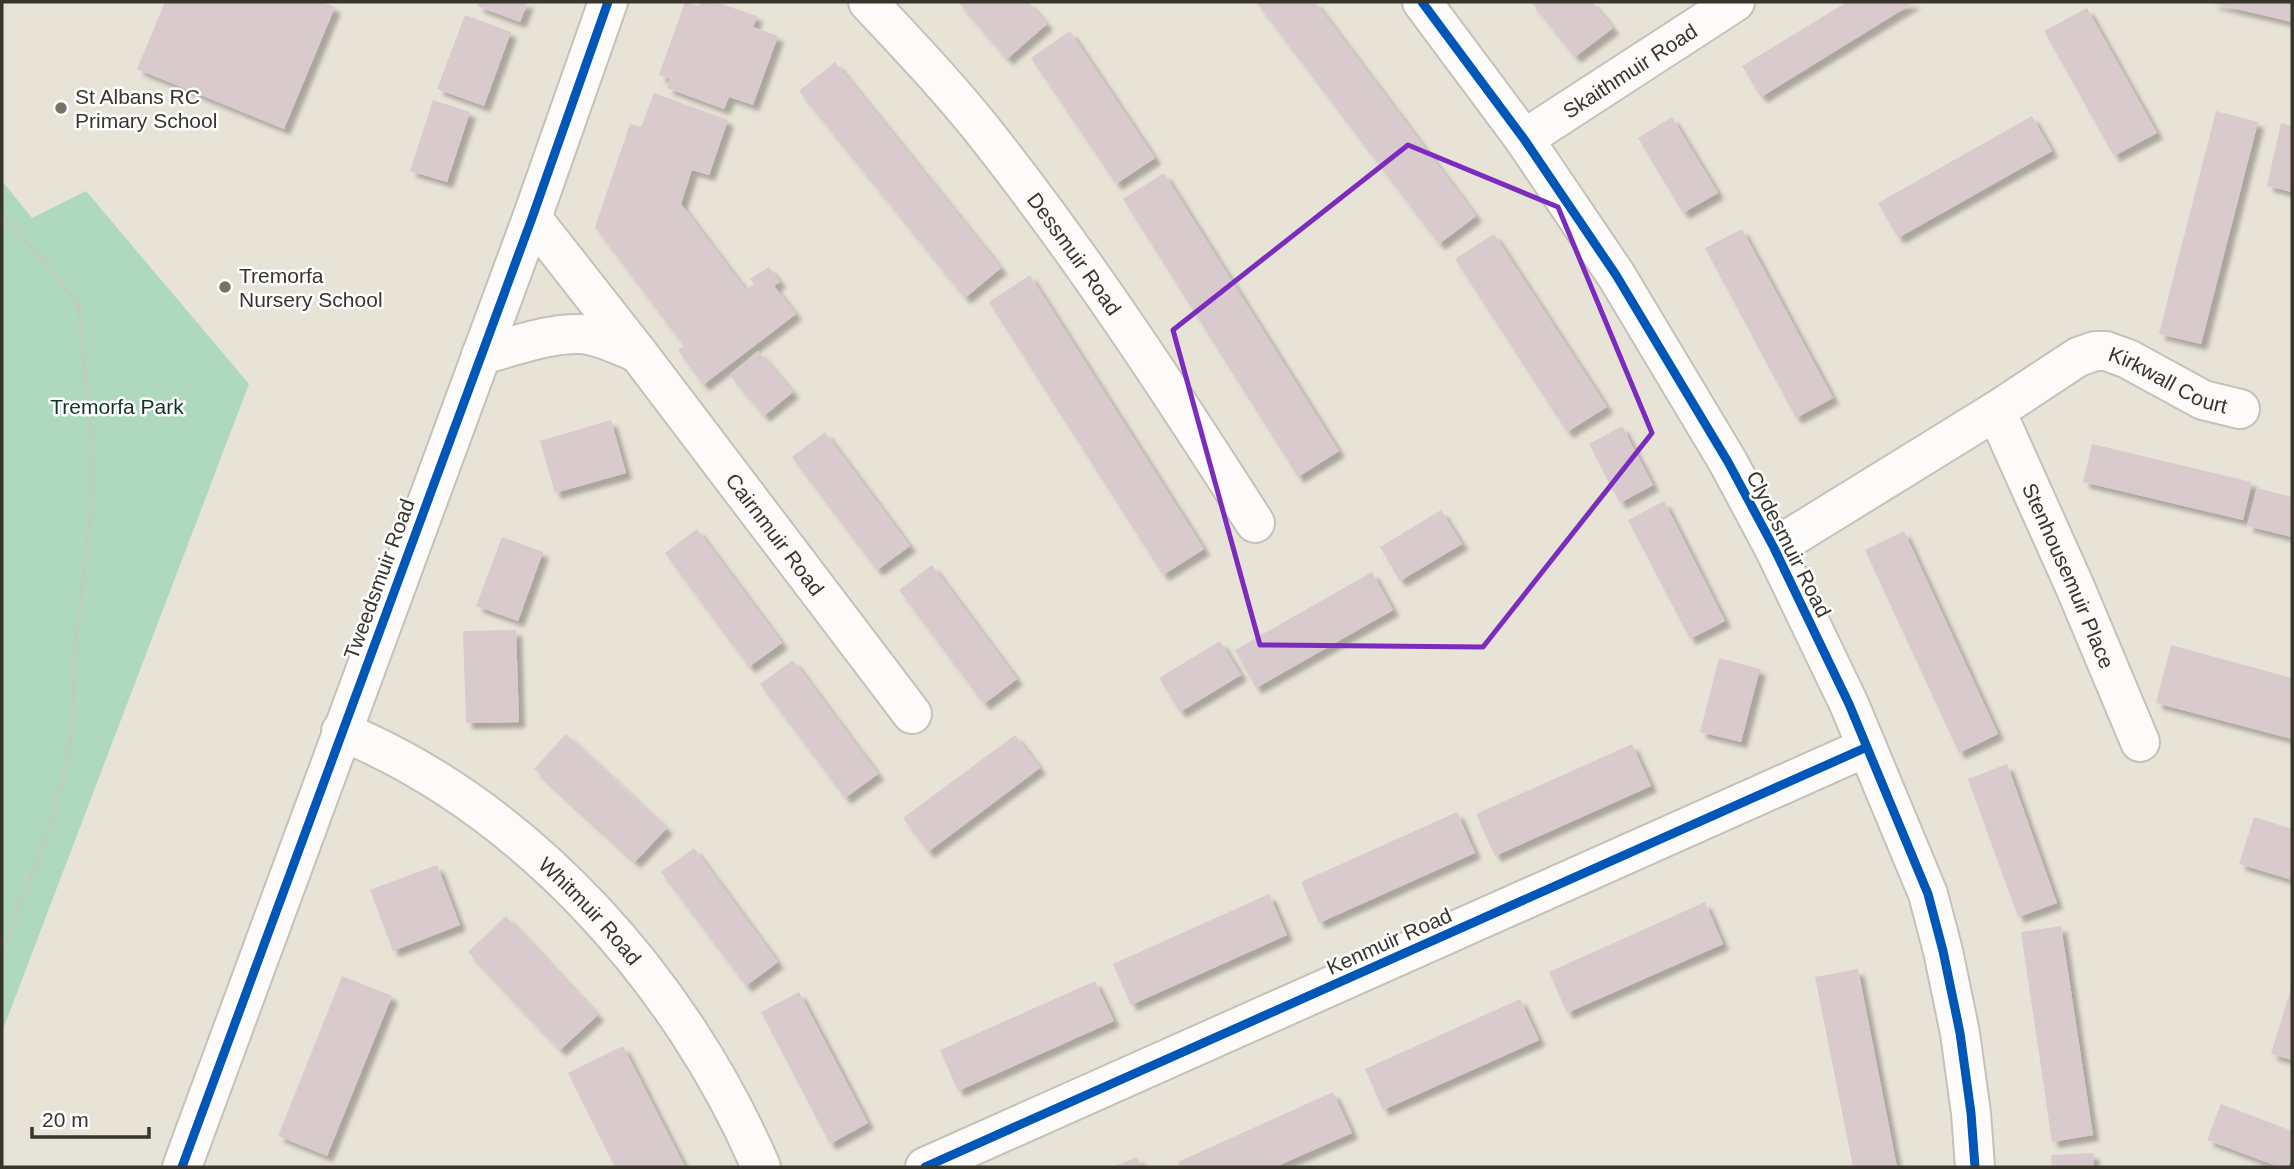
<svg xmlns="http://www.w3.org/2000/svg" width="2294" height="1169" viewBox="0 0 2294 1169" font-family="Arial,sans-serif">
<defs>
<filter id="shadow"><feDropShadow dx="6" dy="6" stdDeviation="2" flood-color="#0004"/></filter>
</defs>
<rect width="100%" height="100%" fill="#e8e3d7"/>
<!-- green -->
<path fill="#aed9be" d="M2,181l30,37 54,-27 163,193 -247,648z"/>
<!-- building -->
<path fill="#d9cace" filter="url(#shadow)" d="M165,2h156l14,5 -51,122 -147,-60z
M479,2h49l-8,20 -43,-16z
M685,2l14,4 1,-4h15l42,14 -4,11 25,9 -25,69 -24,-8 -5,12 -57,-21 3,-9 -11,-4z
M958,2h70l19,22 -40,35z
M1256,2h59l161,214 -37,28z
M1531,2h61l21,26 -38,29z
M1847,2h68l-154,95 -19,-31z
M2211,2h81v20l-81,-19z
M2087,8l70,125 -43,23 -70,-125z
M465,15l46,17 -27,74 -47,-17z
M1070,31l85,127 -39,26 -85,-126z
M835,62l166,206 -36,30 -166,-207z
M654,93l74,27 -19,55 -17,-5 -11,34 65,86 8,-6 -4,-5 19,-12 11,15 -6,4 22,28 -93,71 -25,-35 6,-4 -89,-119 35,-103 11,3z
M433,100l37,12 -23,70 -37,-11z
M2216,111l42,11 -57,222 -42,-10z
M2032,116l20,35 -154,87 -20,-35z
M1672,117l46,76 -35,20 -45,-75z
M2281,123l11,3v66l-25,-6z
M1164,173l175,278 -41,26 -175,-278z
M1742,229l91,169 -37,20 -91,-170z
M1494,234l113,173 -40,25 -112,-173z
M1030,275l174,274 -41,26 -174,-273z
M758,351l35,41 -29,24 -34,-41z
M611,420l15,53 -71,20 -15,-52z
M1622,426l31,59 -33,18 -31,-59z
M825,432l85,114 -33,24 -85,-113z
M2092,444l160,38 -9,38 -160,-38z
M2257,488l35,9v40l-45,-11z
M1664,501l61,120 -35,18 -62,-119z
M1441,510l21,34 -62,37 -20,-34z
M697,529l85,114 -33,24 -84,-114z
M1904,531l94,203 -39,19 -94,-203z
M502,537l41,15 -25,69 -42,-15z
M932,565l85,114 -33,25 -85,-114z
M1372,572l21,38 -137,78 -21,-38z
M516,630l3,92 -53,1 -3,-92z
M1220,641l21,34 -61,37 -21,-34z
M2171,645l121,33v61l-136,-36z
M1719,658l41,11 -19,73 -41,-10z
M793,660l85,114 -33,24 -85,-114z
M566,734l101,94 -32,34 -101,-93z
M1015,735l25,33 -112,84 -25,-34z
M1632,744l19,42 -156,70 -19,-42z
M2007,764l50,139 -39,14 -50,-138z
M1457,812l18,41 -156,70 -18,-41z
M2254,817l38,12v51l-53,-16z
M694,848l84,114 -32,24 -85,-114z
M437,865l23,60 -67,26 -23,-61z
M1269,894l18,41 -156,70 -18,-41z
M1705,902l18,42 -156,69 -18,-41z
M506,916l92,99 -38,35 -92,-98z
M2061,926l32,209 -41,7 -31,-210z
M1858,969l39,198h-44l-38,-190z
M342,976l50,20 -65,160 -49,-20z
M1095,981l19,40 -156,70 -18,-41z
M2292,985v75l-21,-6z
M799,992l69,131 -38,21 -69,-132z
M1520,999l19,41 -156,70 -18,-41z
M623,1046l62,121h-70l-47,-94z
M1333,1092l19,41 -77,34h-95l-2,-5z
M2221,1104l71,27v24l-4,12h-9l-72,-27z
M2093,1153l1,14h-42l-1,-12z
M1137,1157l4,10h-28z"/>
<g fill="none" stroke-linecap="round" stroke-linejoin="round">
<!-- minor casing -->
<g stroke="#c5c1b8" stroke-width="42">
<g id="minor">
<path id="s1" d="M868,2c43,46 88,93 127,144 94,120 178,249 260,377"/>
<path d="M1422,2l102,137 92,136 112,187 46,86 75,156 79,190 15,57 17,82 11,80 4,54"/>
<path id="s2" d="M1524,139l211,-137"/>
<path id="s3" d="M532,218l106,135 274,361"/>
<path d="M481,355c32,-8 66,-22 99,-21 20,1 40,12 58,19"/>
<path id="s4" d="M1996,411l79,176 65,155"/>
<path id="s5" d="M1774,548l222,-137 82,-54 17,-6h11l22,8 75,41 37,9"/>
<path id="s6" d="M341,731c188,78 341,252 420,436"/>
<path d="M182,1167l350,-949 76,-216"/>
<path d="M925,1167l942,-420"/>
</g>
</g>
<!-- path -->
<path stroke="#c8c6c3" stroke-width="4.5" stroke-dasharray="3.5 3.5" stroke-linecap="butt" d="M2,212l76,91 13,128v80l-17,144 -1,70 -10,53 -18,61 -43,114"/>
<!-- minor -->
<use href="#minor" stroke="#fcfbf9" stroke-width="38"/>
<!-- cycleway casing -->
<g stroke="#fff" stroke-width="13">
<path id="cycleway" d="M1422,2l102,137 92,136 112,187 46,86 75,156 79,190 15,57 17,82 11,80 4,54
M182,1167l350,-949 76,-216
M925,1167l942,-420"/>
</g>
<!-- cycleway -->
<use href="#cycleway" stroke="#0057b8" stroke-width="9"/>
</g>
<!-- marked area -->
<path fill="none" stroke="#7b2cbf" stroke-width="5" stroke-linejoin="round" d="M1408,145l150,62 94,226 -169,214 -223,-2 -87,-315z"/>
<!-- markers -->
<g fill="#767268" stroke="#fff" stroke-width="2.5">
<circle cx="61" cy="108" r="7"/>
<circle cx="225" cy="287" r="7"/>
</g>
<g text-anchor="middle" dominant-baseline="central" stroke-width="5" stroke-linejoin="round" paint-order="stroke">
<!-- street labels -->
<g font-size="21" fill="#38352d" stroke="#fff">
<text stroke="none"><textPath href="#s2" startOffset="126">Skaithmuir Road</textPath></text>
<text stroke="none"><textPath href="#s1" startOffset="326">Dessmuir Road</textPath></text>
<text stroke="none"><textPath href="#s5" startOffset="457">Kirkwall Court</textPath></text>
<text stroke="none"><textPath href="#s3" startOffset="399">Cairnmuir Road</textPath></text>
<text transform="translate(1789 544) rotate(63)">Clydesmuir Road</text>
<text stroke="none"><textPath href="#s4" startOffset="180">Stenhousemuir Place</textPath></text>
<text transform="translate(379 579) rotate(-70)">Tweedsmuir Road</text>
<text stroke="none"><textPath href="#s6" startOffset="310">Whitmuir Road</textPath></text>
<text transform="translate(1389 941) rotate(-24)">Kenmuir Road</text>
</g>
<!-- poi labels -->
<g font-size="21" fill="#38352d" stroke="#fff" text-anchor="start">
<text x="75" y="96">St Albans RC<tspan x="75" dy="24">Primary School</tspan></text>
<text x="239" y="275">Tremorfa<tspan x="239" dy="24">Nursery School</tspan></text>
</g>
<!-- park labels -->
<g font-size="21" fill="#0e3525" stroke="#fff">
<text x="117" y="406">Tremorfa Park</text>
</g>
</g>
<!-- border -->
<rect width="2294" height="1169" fill="none" stroke="#38352d" stroke-width="7"/>
<!-- scale -->
<path d="M32 1127v10h117v-10" fill="none" stroke="#38352d" stroke-width="3.5"/>
<text x="42" y="1127" font-size="21" fill="#38352d" stroke="#ffffff" stroke-width="5" paint-order="stroke">20 m</text>
</svg>
